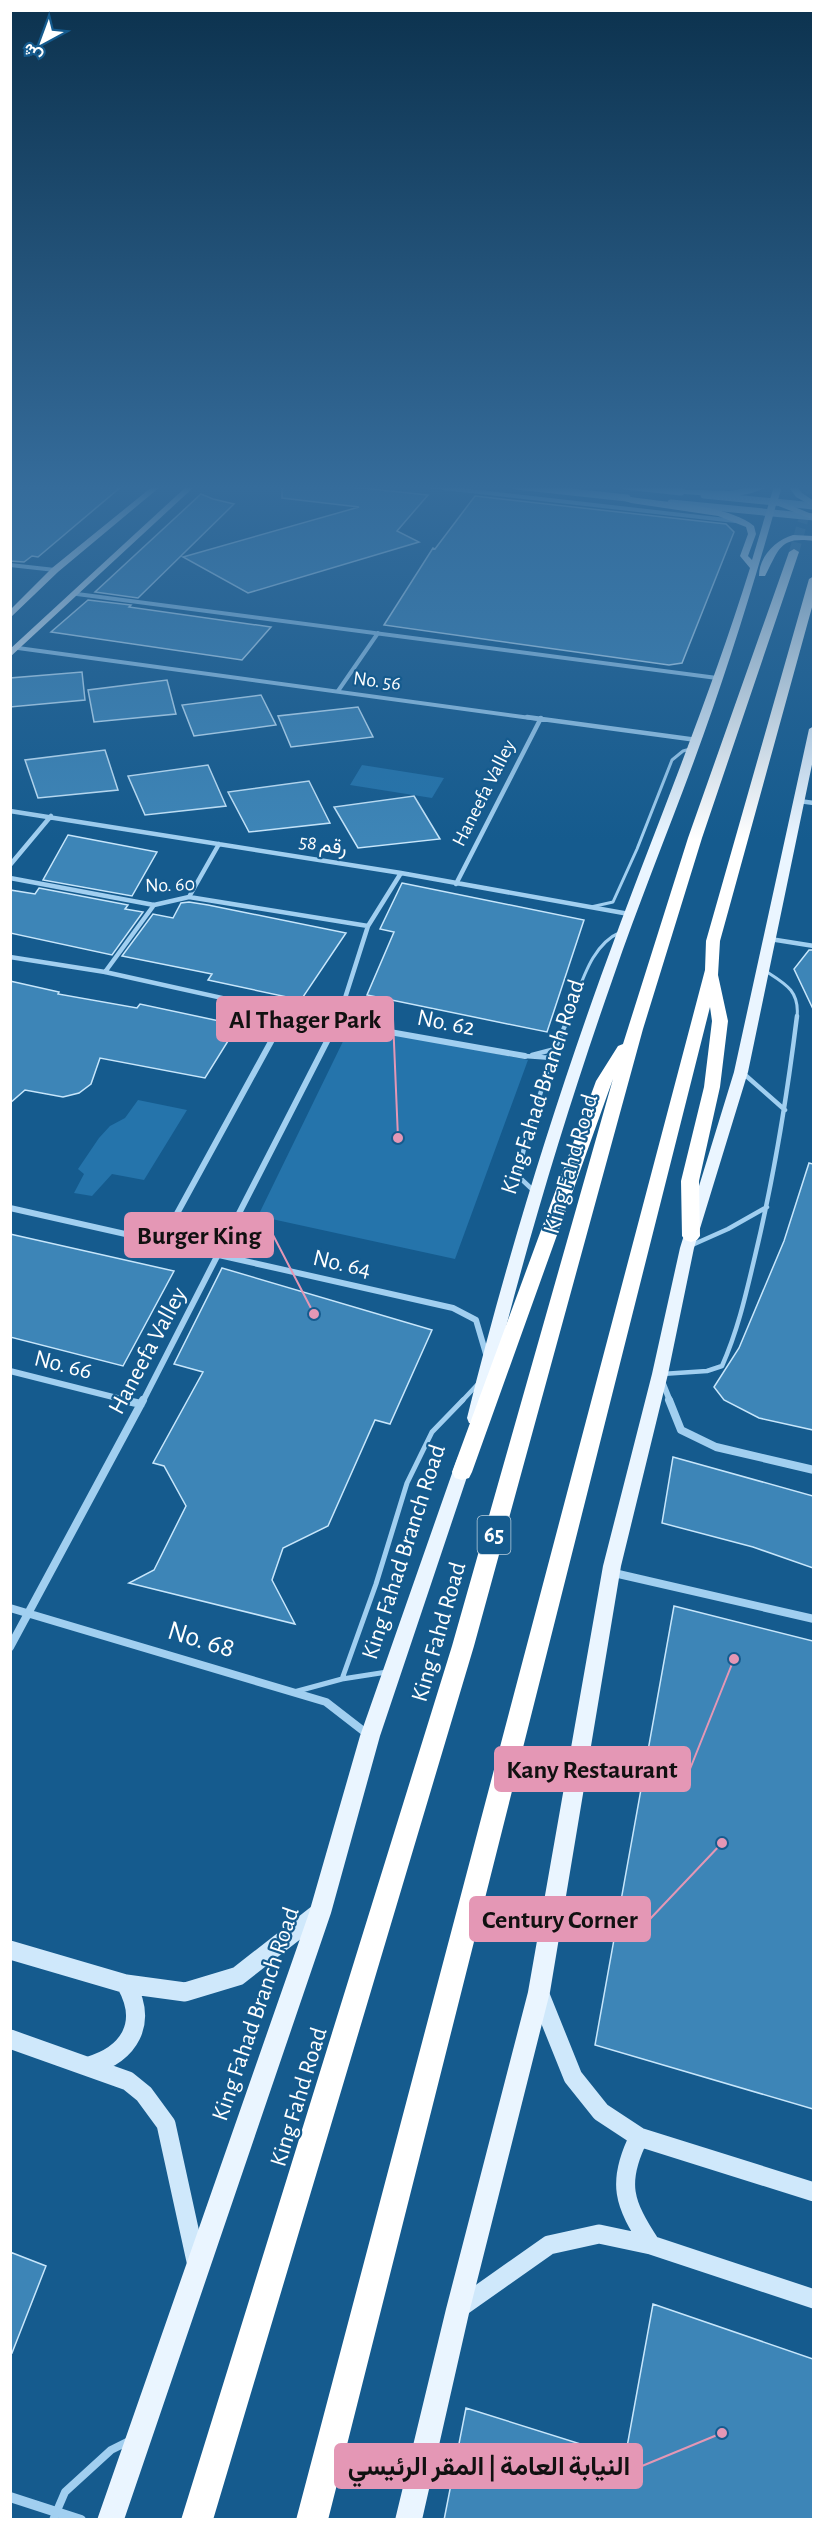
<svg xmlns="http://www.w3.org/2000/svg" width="824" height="2530" viewBox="0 0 824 2530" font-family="'Alegreya Sans',Vazirmatn,sans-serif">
<rect width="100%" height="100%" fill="#155b8e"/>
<!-- green -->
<path fill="#2574ab" d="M362,765l82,13 -12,20 -82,-13z
M351,1025l177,35 -73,199 -197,-43z
M138,1100l49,10 -43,70 -32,-6 -20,22 -18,-3 10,-19 -6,-5 21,-31 11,-12 15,-8z"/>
<!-- building -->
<path fill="#3d85b7" stroke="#c7e6fb" stroke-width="1.5" d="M10,486h112l-84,71 -6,-1 -8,6 -14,-1z
M282,486h61l85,9 -31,36 22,11 -171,51 -65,-36 176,-50 -77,-9z
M201,494l12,5 21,5 -96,94 -43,-6z
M475,496l251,28 8,8 -52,131 -13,2 -285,-40 49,-77 2,1z
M88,600l43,5 -2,2 142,20 -29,33 -191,-28z
M82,672l3,28 -75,7v-29z
M167,680l9,34 -82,8 -6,-32z
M261,695l15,30 -82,11 -12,-31z
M358,707l15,30 -82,10 -13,-31z
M105,750l13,40 -80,8 -13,-38z
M208,765l18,41 -81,9 -17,-39z
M309,781l21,42 -81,9 -21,-40z
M414,796l26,43 -82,9 -24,-41z
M68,835l89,17 -25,44 -89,-16z
M402,883l182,37 -37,112 -180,-37 27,-63 -14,-3z
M39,888l89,17 -3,4 18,3 -31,43 -102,-22v-43l25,4z
M189,902l19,3 138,28 -45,67 -93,-20 4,-6 -90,-18 31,-42 20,4 8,-15z
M809,950h4v59l-19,-40z
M10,981l49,11 -1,2 79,14 3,-4 98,21 -33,53 -105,-20 -9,26 -12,9 -16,4 -38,-7 -15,13z
M809,1163l4,1v266l-54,-12 -35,-18 -10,-13 25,-39 45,-107z
M10,1234l164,37 -51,95 -113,-29z
M222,1268l210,62 -42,94 -15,-4 -47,106 -45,22 -11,32 23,44 -166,-41 25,-13 32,-64 -22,-40 -11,-3 50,-91 -29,-8z
M673,1457l140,39v72l-60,-21 -91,-24z
M674,1606l139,35v468l-218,-64z
M10,2252l36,14 -34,87 -2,-1z
M653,2304l160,55v161h-369l22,-112 159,50z"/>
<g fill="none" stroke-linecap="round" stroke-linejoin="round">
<!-- highway-tunnel -->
<path stroke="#38749f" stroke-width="10" stroke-dasharray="10 5" stroke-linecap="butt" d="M794,552l19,-66"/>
<!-- lane-far3 -->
<path stroke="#a1cff0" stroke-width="3" d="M591,907l22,-5 24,-53 35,-89 11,-9 7,-2
M764,970c20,13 36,20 33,47
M568,1017c13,-29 21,-72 53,-85"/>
<!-- lane-far2 -->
<path stroke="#a1cff0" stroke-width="4.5" d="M532,1055l23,-6 14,-33
M525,1056l27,2 -25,76 -9,42 17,16
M744,1074l41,36
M692,1245l36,-16 39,-22
M662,1374l45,-3 15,-5c16,-36 24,-72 33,-110 19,-79 32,-159 42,-240
M462,1401l15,-16"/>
<!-- lane-far1 -->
<path stroke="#a1cff0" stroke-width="5" d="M342,1679l45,-7
M294,1692l48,-13 34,-95 31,-101 25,-51 31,-32"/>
<!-- lane -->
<path stroke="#a1cff0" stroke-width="8" d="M53,2520l12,-28 46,-42 18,-9"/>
<!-- street-far4 -->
<path stroke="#a1cff0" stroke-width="4" d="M426,486l309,35
M10,565l45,5
M77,594l640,84
M18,648l520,71
M338,691l40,-58"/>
<!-- street-far3 -->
<path stroke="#a1cff0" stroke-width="4.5" d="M527,717l170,23
M799,801l15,2
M10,811l391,62 228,41
M10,865l41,-49
M10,878l144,27 35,-8 179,29
M456,884l85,-166
M189,897l30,-53
M770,939l44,7
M10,957l95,15 203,45
M105,972l49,-67
M284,1017l2,-4
M339,1017l29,-91 33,-53"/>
<!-- street-far2 -->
<path stroke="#a1cff0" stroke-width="6" d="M300,1016l225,40
M10,1208l443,100 23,12 10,34
M162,1241l123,-225
M10,1371l119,30
M662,1381l8,20
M143,1401l197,-385"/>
<!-- street-far1 -->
<path stroke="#a1cff0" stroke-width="8" d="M123,1400l18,4
M669,1400l12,30 35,17 98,23
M614,1573l200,46
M10,1608l316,94 40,31
M10,1647l133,-247"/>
<!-- street -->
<path stroke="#a1cff0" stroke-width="10" d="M10,2497l71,23"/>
<!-- secondary-far1 -->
<path stroke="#cfe8fb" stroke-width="7" d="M516,486l111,12
M625,486l56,6
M704,495l110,11
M671,503l143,14"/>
<!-- secondary -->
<path stroke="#cfe8fb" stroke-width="19" d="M10,1950l116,34 59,8 53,-16 78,-61
M540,1995l33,82 28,35 38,25 175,55
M10,2039l118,42 16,13 22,30 30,137
M89,2066c41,-12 59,-43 37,-82
M639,2137c-23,46 -15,67 12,108
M461,2307l88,-62 50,-11 52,11 163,54"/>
<!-- primary -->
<path fill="#eaf5ff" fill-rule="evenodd" d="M153,486h8l-103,86 -48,46v-8l42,-42z
M187,486h8l-185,171v-8z
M757,486h11c-26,17 -69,8 -98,7l-4,-2 4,-2 60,2z
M774,486h8l-4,14 36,15v5l-38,-15c-24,86 -51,172 -82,256 -27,73 -56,144 -81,217 -51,145 -94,291 -130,440l-2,5 -6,1 -6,-1 -2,-5c37,-150 82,-297 134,-442 49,-136 106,-269 149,-408l-10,-12 8,-22 -2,-7 -28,-11 -87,-13 -20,-7 4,-2c38,9 110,8 139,32l2,8 -8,22 4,4z
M788,486h8l6,7 12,8v6l-18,-10z
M793,535l21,1v5c-35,-5 -35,9 -49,35h-6c0,-19 16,-36 34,-41z
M814,726v29l-66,317 -54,176 -26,126 -47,192 -71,426 -80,317 -48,211h-27l51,-211 82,-317 75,-426 49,-192 28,-126 54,-176 75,-343z
M464,1455l6,2 2,5 -92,274 -49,177 -207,607h-27l212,-607 51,-177 96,-274 2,-5z"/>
<!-- highway -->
<path fill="#fff" fill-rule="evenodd" d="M794,549l5,3 -97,286 -59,191 -169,617 -261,874h-32l271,-874 161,-567 -141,393 -3,6 -7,2 -7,-2 -3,-6 144,-391 22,-35 5,-2 65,-206 101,-286z
M814,576v24l-94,341 -2,34 10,46 -8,66 -21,94 1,55 -3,4 -6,2 -6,-2 -3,-4 -1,-55 23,-94 8,-66 -2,-14 -382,1513h-32l409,-1550 1,-29 103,-362z"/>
</g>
<!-- sky -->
<linearGradient id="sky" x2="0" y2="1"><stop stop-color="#0c324e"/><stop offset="0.58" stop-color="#356c9b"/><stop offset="1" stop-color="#356c9b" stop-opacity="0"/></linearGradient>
<rect width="824" height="840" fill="url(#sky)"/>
<g text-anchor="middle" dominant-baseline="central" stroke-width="4.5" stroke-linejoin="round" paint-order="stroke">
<!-- far-street labels -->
<g font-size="20" fill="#fff" stroke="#155b8e">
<text transform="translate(377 681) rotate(7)">No. 56</text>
<text transform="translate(484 793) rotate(-63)">Haneefa Valley</text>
<text transform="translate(323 845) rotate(9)">رقم 58</text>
<text transform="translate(170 885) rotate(-2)">No. 60</text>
</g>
<!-- shield labels -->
<rect fill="#155b8e" stroke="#b9cedd" stroke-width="1.5" x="477.5" y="1516" width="33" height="38" rx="4.5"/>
<g font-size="22" font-weight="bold" fill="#fff">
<text x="494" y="1535">65</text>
</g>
<!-- street labels -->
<g font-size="24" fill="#fff" stroke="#155b8e">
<text transform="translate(446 1023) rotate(11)">No. 62</text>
<text transform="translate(543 1087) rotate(-72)">King Fahad Branch Road</text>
<text transform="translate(571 1164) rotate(-74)">King Fahd Road</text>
<text transform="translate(342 1264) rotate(13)">No. 64</text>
<text transform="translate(148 1351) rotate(-62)">Haneefa Valley</text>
<text transform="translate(63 1365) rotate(14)">No. 66</text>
<text transform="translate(404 1552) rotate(-72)">King Fahad Branch Road</text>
<text transform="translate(439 1632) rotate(-74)">King Fahd Road</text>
<text transform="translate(256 2014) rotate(-71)">King Fahad Branch Road</text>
<text transform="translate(299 2097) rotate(-73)">King Fahd Road</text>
</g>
<!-- near-street labels -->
<g font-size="28" fill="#fff" stroke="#155b8e">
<text transform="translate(201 1640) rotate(17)">No. 68</text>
</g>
</g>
<!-- callouts -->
<path fill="none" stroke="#e497b5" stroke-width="2" d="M398 1138L393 1019M314 1314L273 1235M734 1659L690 1769M722 1843L650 1919M722 2433L642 2466"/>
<g fill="#e497b5" stroke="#155b8e" stroke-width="2">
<circle cx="398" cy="1138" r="6"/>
<circle cx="314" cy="1314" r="6"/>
<circle cx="734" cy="1659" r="6"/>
<circle cx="722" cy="1843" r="6"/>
<circle cx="722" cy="2433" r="6"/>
</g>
<g fill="#e497b5" stroke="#e497b5" stroke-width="2">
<rect x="217" y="997" width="176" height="44" rx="6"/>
<rect x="125" y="1213" width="148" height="44" rx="6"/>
<rect x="495" y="1747" width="195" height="44" rx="6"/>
<rect x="470" y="1897" width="180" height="44" rx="6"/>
<rect x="335" y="2444" width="307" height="44" rx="6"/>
</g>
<g font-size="26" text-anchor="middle" font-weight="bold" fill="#111">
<text x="305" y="1028">Al Thager Park</text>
<text x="199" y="1244">Burger King</text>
<text x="592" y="1778">Kany Restaurant</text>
<text x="560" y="1928">Century Corner</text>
<text x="489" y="2475">النيابة العامة | المقر الرئيسي</text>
</g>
<!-- border -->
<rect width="824" height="2530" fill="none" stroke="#ffffff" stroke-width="24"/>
<!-- north arrow -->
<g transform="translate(42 42) rotate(221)" stroke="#155b8e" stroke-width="4.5" paint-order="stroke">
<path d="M0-4.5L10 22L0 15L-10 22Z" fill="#ffffff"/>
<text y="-9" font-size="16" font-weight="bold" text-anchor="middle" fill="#ffffff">ش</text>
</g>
</svg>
